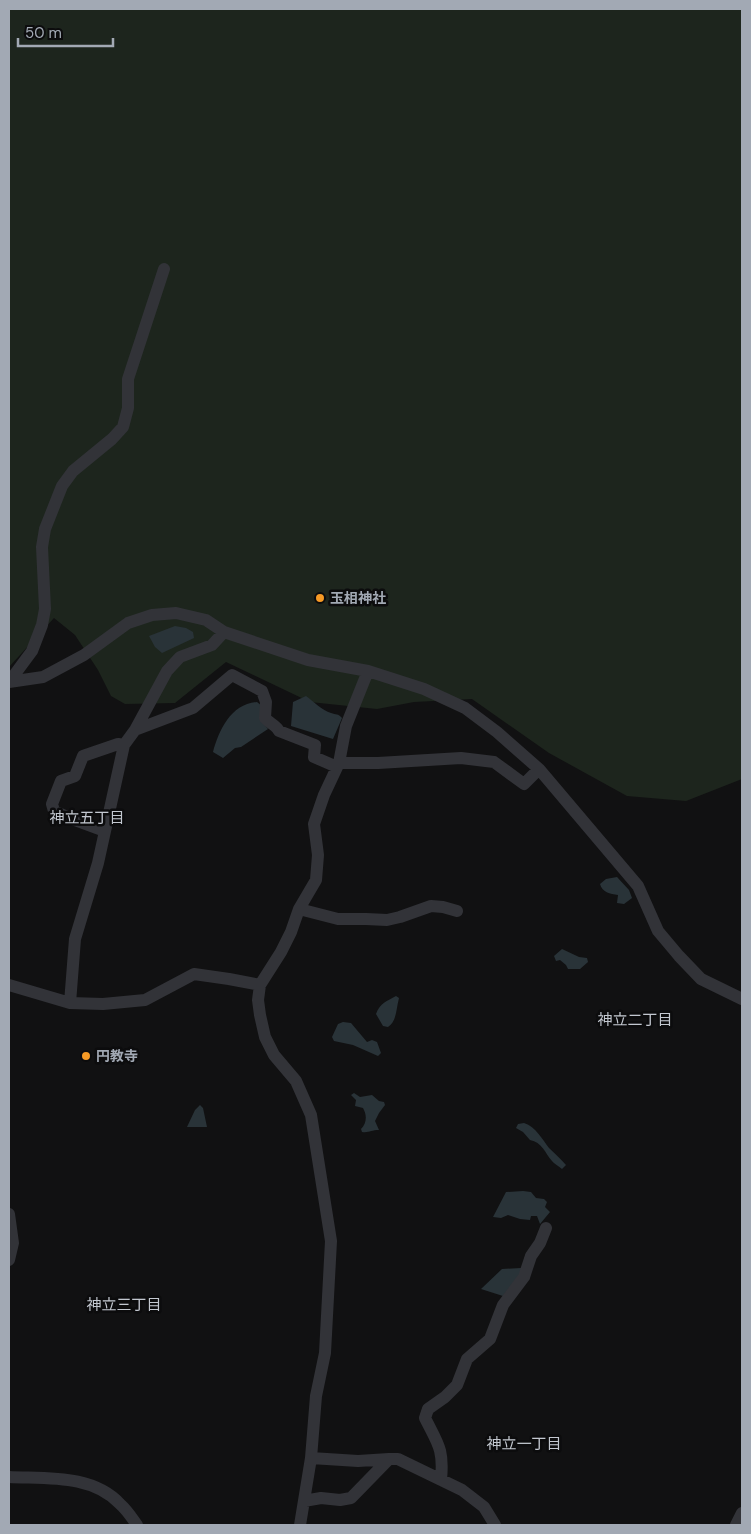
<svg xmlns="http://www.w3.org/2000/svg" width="751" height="1534" viewBox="0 0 751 1534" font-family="'DM Sans','Noto Sans JP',sans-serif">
<rect width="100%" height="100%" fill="#111112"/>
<!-- green -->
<path fill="#1d251d" d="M9,9h733v770l-56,22 -59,-5 -78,-43 -77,-54 -58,3 -37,7 -67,-7 -84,-40 -51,41 -50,1 -14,-8 -13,-26 -23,-35 -21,-17 -45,49z"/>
<!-- water -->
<path fill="#293338" d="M175,626l11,2 7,4 1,6 -32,15 -7,-6 -6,-11z
M306,696c8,6 16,14 25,17 5,2 7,0 11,5l-9,21 -42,-13 2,-24z
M257,702l5,4 1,17 5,6 -27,18 -6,1 -12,10 -10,-6c6,-22 18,-48 44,-50z
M617,877l12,13 3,8 -8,6 -7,-1 1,-8c-8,-1 -16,-3 -18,-11l6,-5z
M562,949l17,8 8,1 1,4 -8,7h-12l-2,-4 -6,-5 -4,1 -2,-5z
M396,996l3,2c-3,11 -2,23 -11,29l-5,-1 -7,-12c4,-11 11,-13 20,-18z
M343,1022l8,1 16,19 5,-2 5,2 4,11 -3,3 -25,-11 -19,-4 -2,-4 6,-13z
M354,1093l6,4 12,-2 7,6 5,1 1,3 -6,8 -4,8 4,9c-8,0 -10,3 -17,2l-1,-3c6,-6 6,-14 2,-21l-8,-2 1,-6 -5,-5z
M200,1105l3,3 4,19h-20l8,-17z
M524,1123c12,4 18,16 25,25 6,6 12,11 17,17l-4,4c-3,-3 -8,-5 -10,-8 -7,-8 -10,-19 -22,-21l-7,-8 -7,-4 2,-4z
M523,1191l8,1 5,6 8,1 3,3 -2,5 5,5 -10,12 -3,-8h-6l-1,4 -10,-1 -12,-4 -7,3 -8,-1 13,-25z
M521,1268l2,2 -20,26 -22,-7 21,-20z"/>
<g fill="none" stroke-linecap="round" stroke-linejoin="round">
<!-- minor -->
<path stroke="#323338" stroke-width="12" d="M9,682l34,-5 41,-22 44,-32 24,-8 24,-2 30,7 18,12 84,28 60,11 56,18 41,19 32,24 42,37 99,117 20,45 21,25 22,23 41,20
M9,682l23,-31 10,-26 3,-16 -3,-62 3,-18 17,-43 11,-15 39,-32 11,-12 5,-19v-29l36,-110
M135,730l58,-22 39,-33 30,16 4,11 -1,16c4,5 11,7 14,13l36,14 -1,12 23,10
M339,763h39l83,-5 33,4 30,22 15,-15
M105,831l-38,-14 -13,-6 -2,-7 9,-23 14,-5 8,-20 35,-12 6,1
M299,909l39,10h28l21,1 13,-3 31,-11 12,1 14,4
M9,985l61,18 33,1 42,-4 49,-26 35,5 31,6
M70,1003l5,-64 23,-76 26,-118 11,-15 32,-59 13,-14 32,-12 12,-13
M9,1214l4,29 -4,17
M311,1458l47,3 31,-2
M9,1477c37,2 83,-3 111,27 7,6 12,14 17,21
M441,1480c3,-31 -3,-36 -16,-62l3,-9 17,-12 12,-12 10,-26 23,-20 13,-34 21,-28 7,-21 9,-13 6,-15
M304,1501l17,-3 19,2 11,-2 38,-39h9l64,31 22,17 11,18
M300,1525l11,-67 5,-62 9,-43 6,-112 -20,-126 -15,-34 -22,-26 -9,-18 -5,-22 -2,-15 2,-15 21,-33 10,-20 8,-23 17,-29 2,-25 -4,-31 10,-29 15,-32 7,-37 22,-55
M736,1525l6,-12"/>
</g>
<!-- markers -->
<g fill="#f69a25" stroke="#0c0c0d" stroke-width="2">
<circle cx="320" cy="598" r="5"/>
<circle cx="86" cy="1056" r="5"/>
</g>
<g text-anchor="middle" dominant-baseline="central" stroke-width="5" stroke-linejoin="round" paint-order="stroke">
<!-- poi labels -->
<g font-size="14" font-weight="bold" fill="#a2a9b4" stroke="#0c0c0d" text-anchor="start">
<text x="330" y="598">玉相神社</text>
<text x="96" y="1056">円教寺</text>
</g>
<!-- neighbourhood labels -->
<g font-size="15" fill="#c3c8d0" stroke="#0c0c0d">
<text x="87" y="818">神立五丁目</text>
<text x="635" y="1020">神立二丁目</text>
<text x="124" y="1305">神立三丁目</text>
<text x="524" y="1444">神立一丁目</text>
</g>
</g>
<!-- border -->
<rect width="751" height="1534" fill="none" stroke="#a2a9b4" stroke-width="20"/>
<!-- scale -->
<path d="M18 38v8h95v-8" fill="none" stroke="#a2a9b4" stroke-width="2.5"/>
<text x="25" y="38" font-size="15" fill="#a2a9b4" stroke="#0c0c0d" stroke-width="4" paint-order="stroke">50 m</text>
</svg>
